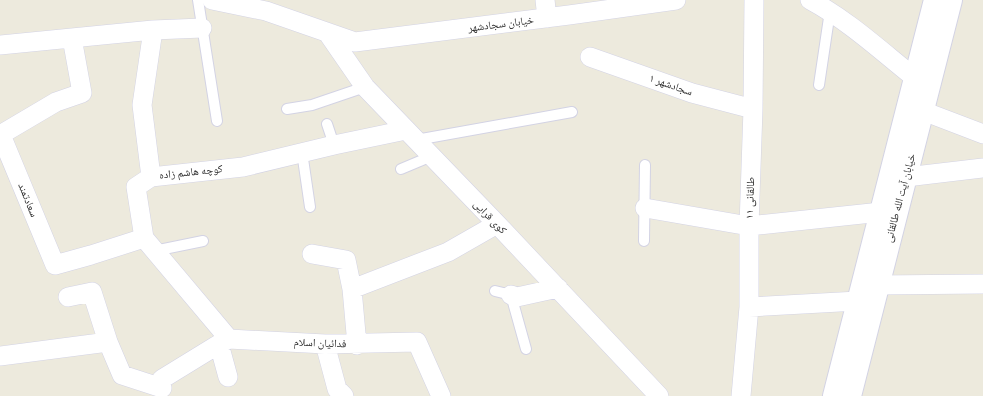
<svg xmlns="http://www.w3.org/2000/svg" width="983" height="396" viewBox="0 0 983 396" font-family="Signika,'Noto Naskh Arabic',sans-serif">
<rect width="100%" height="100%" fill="#edeadd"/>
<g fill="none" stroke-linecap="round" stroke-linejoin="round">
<!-- service casing -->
<g stroke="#d3d3e4" stroke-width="12">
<path id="service" d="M198,0l19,121
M819,85l11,-74
M287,109l25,-4 53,-18
M327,124l7,21
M416,140l156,-28
M302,152l8,55
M401,169l31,-13
M644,241l1,-76
M154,251l49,-10
M495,291l16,4 15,54"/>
</g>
<!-- minor casing -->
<g stroke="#d3d3e4" stroke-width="20">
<path id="minor" d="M212,0l54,11 89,31 214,-27 107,-15
M545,0l2,18
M810,0c39,21 71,51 105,78
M327,32l38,55 132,137 162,172
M0,45l153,-15 49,-2
M590,57l102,36 61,16
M923,111l60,23
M0,135l56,-33 26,-9 -10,-55
M1,135l54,130 36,-10 53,-17
M151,177l-9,-72 11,-75
M906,177l77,-9
M645,208l104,18 132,-14
M312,254l34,6 6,29 5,56
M878,285l105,-1
M352,289l96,-37 49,-28
M511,295l6,2 41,-9
M68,297l24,-5 16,50 14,33 40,13
M749,307l109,-6
M229,339l-85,-101 -8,-51 15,-10 92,-10 91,-22 72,-15
M219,344l9,33
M325,344l12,45 7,7
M0,356l108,-14
M162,379l57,-35 10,-5 96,5 92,-2 24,54
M741,396l8,-89v-81l4,-117 1,-109"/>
</g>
<!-- secondary casing -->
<g stroke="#d3d3e4" stroke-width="24">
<path id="secondary" d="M834,396l101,-396
M850,396l101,-396"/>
</g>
<!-- service -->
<use href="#service" stroke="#fff" stroke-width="10"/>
<!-- minor -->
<use href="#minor" stroke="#fff" stroke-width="19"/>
<!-- secondary -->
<use href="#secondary" stroke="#fff" stroke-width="22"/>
</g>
<g text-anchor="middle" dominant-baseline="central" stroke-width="3" stroke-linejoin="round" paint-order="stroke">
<!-- street labels -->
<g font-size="11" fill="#2b2b2b" stroke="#fff">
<text transform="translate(501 24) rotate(-7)">خیابان سجادشهر</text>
<text transform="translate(671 85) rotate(19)">سجادشهر ۱</text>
<text transform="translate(191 172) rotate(-6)">کوچه هاشم زاده</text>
<text transform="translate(750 198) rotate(-88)">طالقانی ۱۱</text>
<text transform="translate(900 198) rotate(-75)">خیابان آیت الله طالقانی</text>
<text transform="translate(28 200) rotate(68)">سعادتمند</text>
<text transform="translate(490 217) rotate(46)">کوی قرایی</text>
<text transform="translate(320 343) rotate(2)">فدائیان اسلام</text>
</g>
</g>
</svg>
